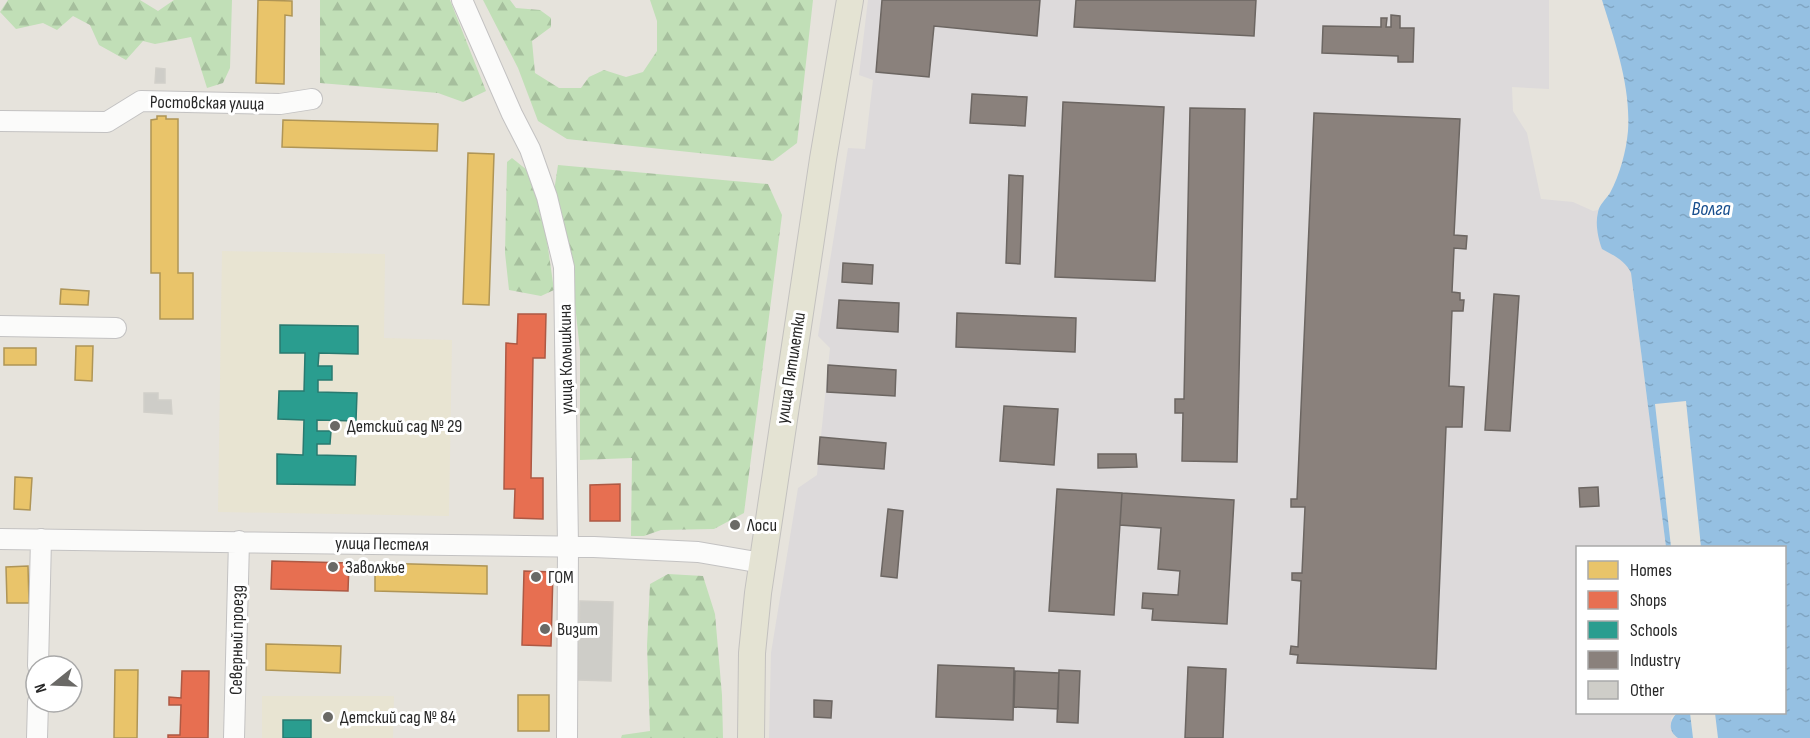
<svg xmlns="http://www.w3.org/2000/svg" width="1810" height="738" viewBox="0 0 1810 738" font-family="'Sofia Sans Condensed',sans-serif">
<defs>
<pattern id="forest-firs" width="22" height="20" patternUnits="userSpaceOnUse" patternTransform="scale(1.5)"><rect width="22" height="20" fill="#c1dfb7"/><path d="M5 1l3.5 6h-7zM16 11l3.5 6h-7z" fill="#a6bf9d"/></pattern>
<pattern id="water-ripples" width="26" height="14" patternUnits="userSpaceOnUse" patternTransform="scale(1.5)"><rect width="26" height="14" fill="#95c0e2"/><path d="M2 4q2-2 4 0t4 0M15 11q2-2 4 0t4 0" fill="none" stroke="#80a5c2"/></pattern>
</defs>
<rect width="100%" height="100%" fill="#e6e3dc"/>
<!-- industrial -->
<path fill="#dddadb" d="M868,0h681v89l-37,-2 1,24 14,22 14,66 32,3 20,9 5,-1 -1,18 5,20 22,14 4,4 3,7 35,274 -88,1v164l99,1 -6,5 3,17 4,3h-909l2,-85 27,-165 19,-13 13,-127 -12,-12 30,-188 17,1 8,-69 -14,-5z"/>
<!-- education -->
<path fill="#e8e4d2" d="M222,251l163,3 -1,84 68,2 -3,176 -231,-4z
M262,696h132l-1,42h-131z"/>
<!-- forest -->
<path fill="url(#forest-firs)" d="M8,0h132l18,11 16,-11h58l-2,68 -7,15 -16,5 -16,-51 -36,7 -12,-3 -17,19 -27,-15 -9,-20 -17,-9 -16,14 -14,-7 -27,6 -16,-17z
M320,0h130l36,91 -23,11 -25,-9 -118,-10z
M483,0h27l6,8 24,2 11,8v9l-19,14 3,32 24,15h22l8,-11 15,-7 22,7 17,-5 14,-21v-30l-7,-21h163l-16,143 -24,18 -206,-22 -29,-18 -20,-53z
M512,158l15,12 17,50 10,70 -13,6 -32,-6 -4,-37 2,-91z
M558,165l210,19 14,31 -38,298 -30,16 -53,1 -17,6h-13l1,-78 -52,2v-109l-9,-84 -18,-69z
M668,574l35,2 12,38 7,81 1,43h-102l1,-3 28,-4 -3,-85 3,-62z"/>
<!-- water -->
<path fill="url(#water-ripples)" d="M1602,0h208v738h-132c-10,-7 -9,-17 -1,-25l107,-1v-164l-118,-1 -35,-274c-5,-12 -18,-18 -29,-24 -4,-11 -7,-25 -4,-37 1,-7 8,-13 12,-19 10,-19 16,-41 18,-62 3,-45 -13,-89 -26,-131z"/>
<!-- pier -->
<path fill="#e6e3dc" d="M1686,401l15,146h-30l-16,-143z
M1690,713h25l3,25h-25z"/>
<!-- homes -->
<path fill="#e9c46a" stroke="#af9556" stroke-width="1.5" d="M258,0l34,1v15l-7,-1 -1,69 -28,-1z
M157,116h9v3h12v154h15v46h-33v-46h-9v-153l6,-1z
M283,120l155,4 -1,27 -155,-4z
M468,153l26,1 -5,151 -26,-1z
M61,289l28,2 -1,14 -28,-1z
M76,346h17l-1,35 -17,-1z
M4,348h32v17h-32z
M15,477l17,1 -2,32 -16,-1z
M375,563l112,3v28l-112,-3z
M28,566l1,37h-22l-1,-36z
M266,644l75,2 -1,27 -74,-3z
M115,670h23l-1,68h-23z
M518,695h31v36h-31z"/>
<!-- shops -->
<path fill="#e76f51" stroke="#ad5944" stroke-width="1.5" d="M518,314h28l-1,44h-12l-2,120h12v41l-29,-1 1,-29h-11l2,-146 11,1z
M620,484v37h-30v-36z
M272,561l77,2 -1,28 -77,-2z
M524,571l29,1 -2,74 -29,-1z
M182,671h27l-1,67h-40v-3h12l1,-30h-12v-8l12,1z"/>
<!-- schools -->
<path fill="#2a9d8f" stroke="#297a70" stroke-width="1.5" d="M280,325l78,1v28l-39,-1 -1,13h14v14h-14v12l39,1 -1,28 -39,-1v11h14l-1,13h-13v11l39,1 -1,29 -78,-1v-30l26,1 1,-35 -26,-1 1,-28h25l1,-38h-25z
M283,720h28v18h-28z"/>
<!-- industry -->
<path fill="#8a817c" stroke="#6c6662" stroke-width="1.5" d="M882,0h158l-3,36 -103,-10 -5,51 -53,-5z
M1076,0h180l-2,36 -180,-9z
M1391,15l9,1v12h14l-1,34h-15v-6l-76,-3 1,-27 58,1v-9h6l-1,9h5z
M972,94l55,3 -2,29 -55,-3z
M1063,102l101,5 -9,174 -100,-4z
M1190,108l55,1 -8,353 -55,-1 1,-48h-8v-14h9z
M1314,113l146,6 -6,116 13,1 -1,13 -12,-1 -2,44 8,1v7h4l-1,11h-11l-3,75 15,1 -2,40h-16l-10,242 -139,-6 1,-8 -8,-1 1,-8 7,1 3,-66 -9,-1v-7h10l3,-66h-14v-8h6z
M1009,175l14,1 -3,88 -14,-1z
M843,263l30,2 -1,19 -30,-2z
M1494,294l25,2 -9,135 -25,-1z
M839,300l60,3 -1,29 -61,-4z
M957,313l119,5 -1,34 -119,-5z
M828,365l68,5 -1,26 -68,-4z
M1004,406l54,3 -4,56 -54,-4z
M820,437l66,6 -2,26 -66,-5z
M1098,454h38l1,13 -39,1z
M1598,487l1,19 -19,1 -1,-19z
M1057,489l65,4 -8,122 -65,-4z
M1122,493l112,7 -7,124 -75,-4 1,-11 -11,-1 1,-15 35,2 2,-24 -22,-2 3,-41 -41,-3z
M888,509l15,2 -6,67 -16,-2z
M938,665l76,3 -1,52 -77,-3z
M1188,667l38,2 -3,69h-38z
M1059,670l21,1 -2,52 -21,-1z
M1015,671l44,2 -1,36 -44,-2z
M814,700l18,1 -1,17 -17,-1z"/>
<!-- building -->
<path fill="#cecdc8" stroke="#d1cfc9" stroke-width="1.5" d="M156,68l9,1v14h-10z
M144,393h14v7h13l1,14 -28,-2z
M580,601l33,1 -2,79 -33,-1z"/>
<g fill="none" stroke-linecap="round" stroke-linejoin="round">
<!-- minor casing -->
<g stroke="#c3c2c2" stroke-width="22">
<path id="minor" d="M462,0l50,114 18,35 17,48 17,70 4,279 -1,192
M0,121l107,1 34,-21 139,3 32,-5
M0,326l116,2
M0,539l594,8 104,5 64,11
M38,666l3,-127
M37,738l1,-36
M234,738l5,-197"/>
</g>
<!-- major casing -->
<g stroke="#c3c1bf" stroke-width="28">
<path id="major" d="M751,738l1,-85 6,-60 65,-434 27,-159"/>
</g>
<!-- minor -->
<use href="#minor" stroke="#fbfbfa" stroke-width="20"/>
<!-- major -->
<use href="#major" stroke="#e4e3d3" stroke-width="26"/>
</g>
<!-- markers -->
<g fill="#6a6966" stroke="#fff" stroke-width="2">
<circle cx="335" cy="426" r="6"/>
<circle cx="735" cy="525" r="6"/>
<circle cx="333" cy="567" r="6"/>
<circle cx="536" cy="577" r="6"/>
<circle cx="545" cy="629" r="6"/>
<circle cx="328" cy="717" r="6"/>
</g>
<g text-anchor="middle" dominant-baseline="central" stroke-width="6" stroke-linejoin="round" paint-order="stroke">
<!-- street labels -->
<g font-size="18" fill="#272727" stroke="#fff">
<text transform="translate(207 103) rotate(1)">Ростовская улица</text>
<text transform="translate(566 359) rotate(-91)">улица Колышкина</text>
<text transform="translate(791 368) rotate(-81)">улица Пятилетки</text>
<text transform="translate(382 544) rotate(1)">улица Пестеля</text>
<text transform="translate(237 640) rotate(-89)">Северный проезд</text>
</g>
<!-- poi labels -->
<g font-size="18" fill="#272727" stroke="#fff" text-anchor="start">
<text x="347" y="426">Детский сад № 29</text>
<text x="747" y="525">Лоси</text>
<text x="345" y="567">Заволжье</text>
<text x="548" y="577">ГОМ</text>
<text x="557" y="629">Визит</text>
<text x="340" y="717">Детский сад № 84</text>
</g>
<!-- water labels -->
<g font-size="20" font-style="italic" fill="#164d8d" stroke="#fff">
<text x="1711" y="209">Волга</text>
</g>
</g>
<!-- legend -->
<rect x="1576" y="546" width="210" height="168" fill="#ffffff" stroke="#a9a9a9" stroke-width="1.5"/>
<rect x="1588" y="561" width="30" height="18" fill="#e9c46a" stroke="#a9a9a9" stroke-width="1.5"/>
<text x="1630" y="576" font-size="18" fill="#272727">Homes</text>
<rect x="1588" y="591" width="30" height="18" fill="#e76f51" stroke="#a9a9a9" stroke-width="1.5"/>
<text x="1630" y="606" font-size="18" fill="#272727">Shops</text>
<rect x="1588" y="621" width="30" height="18" fill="#2a9d8f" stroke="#a9a9a9" stroke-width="1.5"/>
<text x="1630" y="636" font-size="18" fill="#272727">Schools</text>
<rect x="1588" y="651" width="30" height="18" fill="#8a817c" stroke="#a9a9a9" stroke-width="1.5"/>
<text x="1630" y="666" font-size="18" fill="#272727">Industry</text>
<rect x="1588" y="681" width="30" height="18" fill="#cecdc8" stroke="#a9a9a9" stroke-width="1.5"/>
<text x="1630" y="696" font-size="18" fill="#272727">Other</text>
<!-- north arrow -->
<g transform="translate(54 684) rotate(252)"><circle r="28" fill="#ffffff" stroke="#a9a9a9" stroke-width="1.5"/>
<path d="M0-4.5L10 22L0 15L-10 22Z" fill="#6a6966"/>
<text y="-9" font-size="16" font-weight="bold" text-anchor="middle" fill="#272727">N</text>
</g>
</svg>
